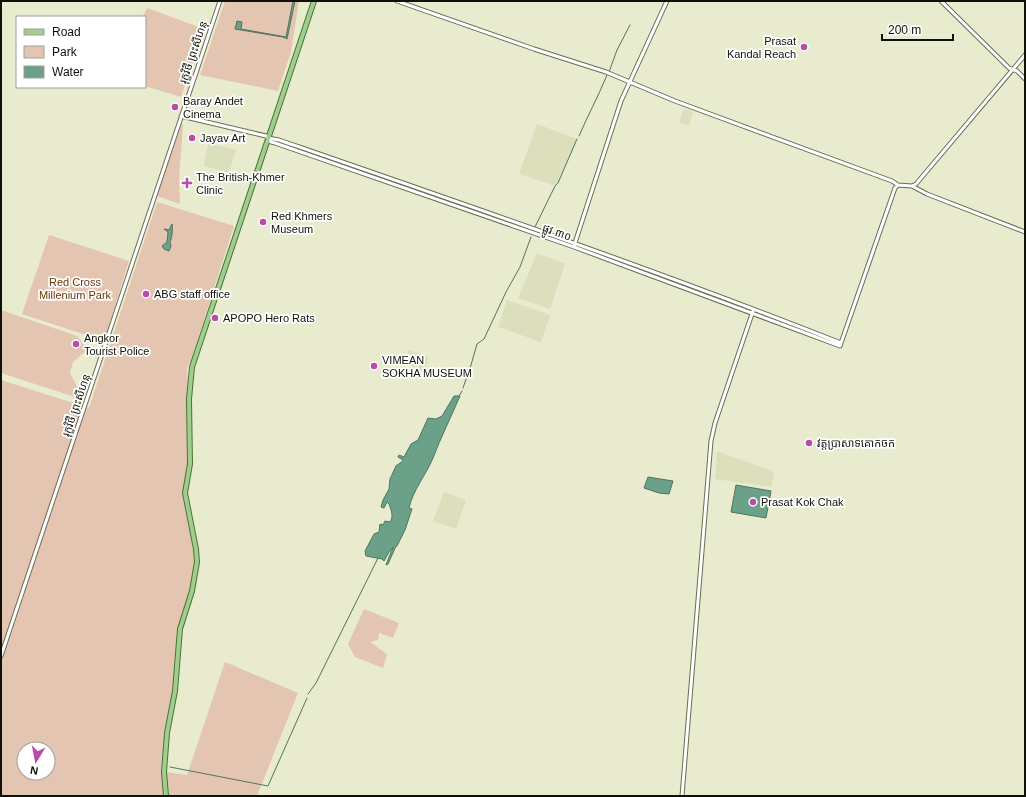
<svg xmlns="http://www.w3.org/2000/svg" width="1026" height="797" viewBox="0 0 1026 797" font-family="Helvetica,'Noto Sans Khmer',sans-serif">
<rect width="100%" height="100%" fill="#e9ebcf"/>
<!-- built -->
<path fill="#dcdfbc" d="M684,109l9,3 -4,14 -10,-4z
M537,124l40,15 -21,47 -37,-12z
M209,143l27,7 -7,23 -25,-7 1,-10z
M537,253l28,11 -15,45 -32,-11z
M507,300l43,15 -9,27 -43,-15z
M409,350l20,7 -5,14 -20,-8z
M717,451l50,18 7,4 -3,14 -56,-8z
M444,492l22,8 -10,29 -23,-8z"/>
<!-- green -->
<path fill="#e4c5b1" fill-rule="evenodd" d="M225,1h74l-8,51 -13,39 -78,-16z
M147,8l57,21 -23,68 -36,-11v-69h-2z
M181,125h2l-4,53 1,26 -23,-8z
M157,202l77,24 -43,134 -4,8 4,83 -5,36 11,69 -5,35 -12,38 -5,62 -6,26 -4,55 22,3 38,-113 73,31 -41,103h-256v-416l88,28zM24,749h24v24h-24z
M49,235l80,26 -25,80 -82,-27z
M1,310l76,26 11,13 -15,13 -3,11 14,27 -83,-27z
M364,609l35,14 -6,15 -14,-5 -1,7 -8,2 17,12 -4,14 -28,-11 -7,-13z"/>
<!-- water -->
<path fill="#6ba089" stroke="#507562" d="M293,1h2l-8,38 -4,-2 -48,-8 2,-8 5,1 -1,7 45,8z
M172,224c1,3 0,15 -2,18l1,4 -2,5 -5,-2 -2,-3 5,-4 1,-10 -4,-3 5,1z
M454,396h6c-9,21 -19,41 -27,62 -7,17 -20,32 -24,50l3,1 -7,21 -8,16h-1l-8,18 -2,1 7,-18 -4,5 -5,9 -2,-2 -16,-3 -1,-5 9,-17 5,-2 1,-8 3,1 2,-4 5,1c4,-5 1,-13 -1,-18l-2,-2 -3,6 -3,-1 2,-7 6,-11 1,-10 6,-13 7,-5v-1l-5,-3 1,-2 5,2 7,-13 7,-4 10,-22 8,1 6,-3z
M648,477l25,4 -4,13 -10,-1 -15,-5z
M736,485l35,6 -5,27 -35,-6z"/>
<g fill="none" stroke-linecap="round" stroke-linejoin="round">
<!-- stream -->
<path stroke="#507562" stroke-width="1" d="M609,72l8,-22 13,-25
M579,136c9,-21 20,-41 28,-61
M535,227l20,-41 3,-3 19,-44
M463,388l8,-23 6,-21 7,-5 22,-47 14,-25 11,-30
M459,396l3,-5
M308,694l8,-11 62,-125
M170,767l98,19 39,-88"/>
<!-- minor casing -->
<g stroke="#6a6c54" stroke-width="5">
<path id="minor" d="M397,1l137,48 72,23 69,29 217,80 6,4
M941,1l68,67 8,3 8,8
M181,116l85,20 5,6 4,1 299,104 266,99 55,-158 3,-3 14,1 4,-2 109,-129
M268,138l11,2c188,65 377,130 562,203
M912,186l15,8 98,38
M574,246l47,-145 46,-100
M1,656l219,-655
M682,796l29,-355 4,-18 38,-112"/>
</g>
<!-- major casing -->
<g stroke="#457630" stroke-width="6">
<path id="major" d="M166,796l-2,-24 3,-39 8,-42 5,-62 12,-38 5,-29 -1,-13 -11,-56 5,-29 -1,-65 3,-32 122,-366"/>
</g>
<!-- minor -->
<use href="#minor" stroke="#fff" stroke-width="3"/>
<!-- major -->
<use href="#major" stroke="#a1ce90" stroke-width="4"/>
</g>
<!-- markers -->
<g fill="#b94ba9" stroke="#fff" stroke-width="1.5">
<circle cx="804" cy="47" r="4"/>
<circle cx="175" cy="107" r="4"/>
<circle cx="192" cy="138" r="4"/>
<path d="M185 177h4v4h4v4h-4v4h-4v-4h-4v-4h4z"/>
<circle cx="263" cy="222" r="4"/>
<circle cx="146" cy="294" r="4"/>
<circle cx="215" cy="318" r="4"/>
<circle cx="76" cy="344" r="4"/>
<circle cx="374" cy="366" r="4"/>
<circle cx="809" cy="443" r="4"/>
<circle cx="753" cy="502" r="4"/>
</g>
<g text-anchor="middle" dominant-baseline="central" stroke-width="3.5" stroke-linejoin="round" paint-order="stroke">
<!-- poi labels -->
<g font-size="11" fill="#101107" stroke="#fff" text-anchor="start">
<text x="796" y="41" text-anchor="end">Prasat<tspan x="796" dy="13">Kandal Reach</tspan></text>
<text x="183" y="101">Baray Andet<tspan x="183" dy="13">Cinema</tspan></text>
<text x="200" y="138">Jayav Art</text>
<text x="196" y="177">The British-Khmer<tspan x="196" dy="13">Clinic</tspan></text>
<text x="271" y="216">Red Khmers<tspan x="271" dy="13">Museum</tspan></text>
<text x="154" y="294">ABG staff office</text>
<text x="223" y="318">APOPO Hero Rats</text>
<text x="84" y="338">Angkor<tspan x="84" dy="13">Tourist Police</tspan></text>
<text x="382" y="360">VIMEAN<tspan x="382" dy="13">SOKHA MUSEUM</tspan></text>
<text x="817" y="443">វត្តប្រាសាទគោកចក</text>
<text x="761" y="502">Prasat Kok Chak</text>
</g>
<!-- street labels -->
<g font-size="11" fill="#101107" stroke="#fff">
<text transform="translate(193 52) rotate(-71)">រុក្ខវិថី ព្រះសីហនុ</text>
<text transform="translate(557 232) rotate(19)">ផ្លូវ ៣០</text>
<text transform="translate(76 405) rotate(-71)">រុក្ខវិថី ព្រះសីហនុ</text>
</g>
<!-- park labels -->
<g font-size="11" fill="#6d3601" stroke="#fff">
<text x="75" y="282">Red Cross<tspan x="75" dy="13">Millenium Park</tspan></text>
</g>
</g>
<!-- border -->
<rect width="1026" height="797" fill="none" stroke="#101107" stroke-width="4"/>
<!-- legend -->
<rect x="16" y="16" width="130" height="72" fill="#ffffff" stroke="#9fa09c"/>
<rect x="24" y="29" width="20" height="6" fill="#a1ce90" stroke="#9fa09c"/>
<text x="52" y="36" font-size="12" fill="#101107">Road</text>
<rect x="24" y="46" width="20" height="12" fill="#e4c5b1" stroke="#9fa09c"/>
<text x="52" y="56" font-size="12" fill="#101107">Park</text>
<rect x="24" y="66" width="20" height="12" fill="#6ba089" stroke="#9fa09c"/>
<text x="52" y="76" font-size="12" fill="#101107">Water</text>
<!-- north arrow -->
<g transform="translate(36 761) rotate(190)"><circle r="19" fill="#ffffff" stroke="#9fa09c"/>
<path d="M0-3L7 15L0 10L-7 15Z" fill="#b94ba9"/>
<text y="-6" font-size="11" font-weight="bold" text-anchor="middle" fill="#101107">N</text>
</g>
<!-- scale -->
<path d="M882 34v6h71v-6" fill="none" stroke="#101107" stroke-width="2"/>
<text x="888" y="34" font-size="12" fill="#101107" stroke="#ffffff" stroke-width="3" paint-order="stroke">200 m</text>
</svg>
